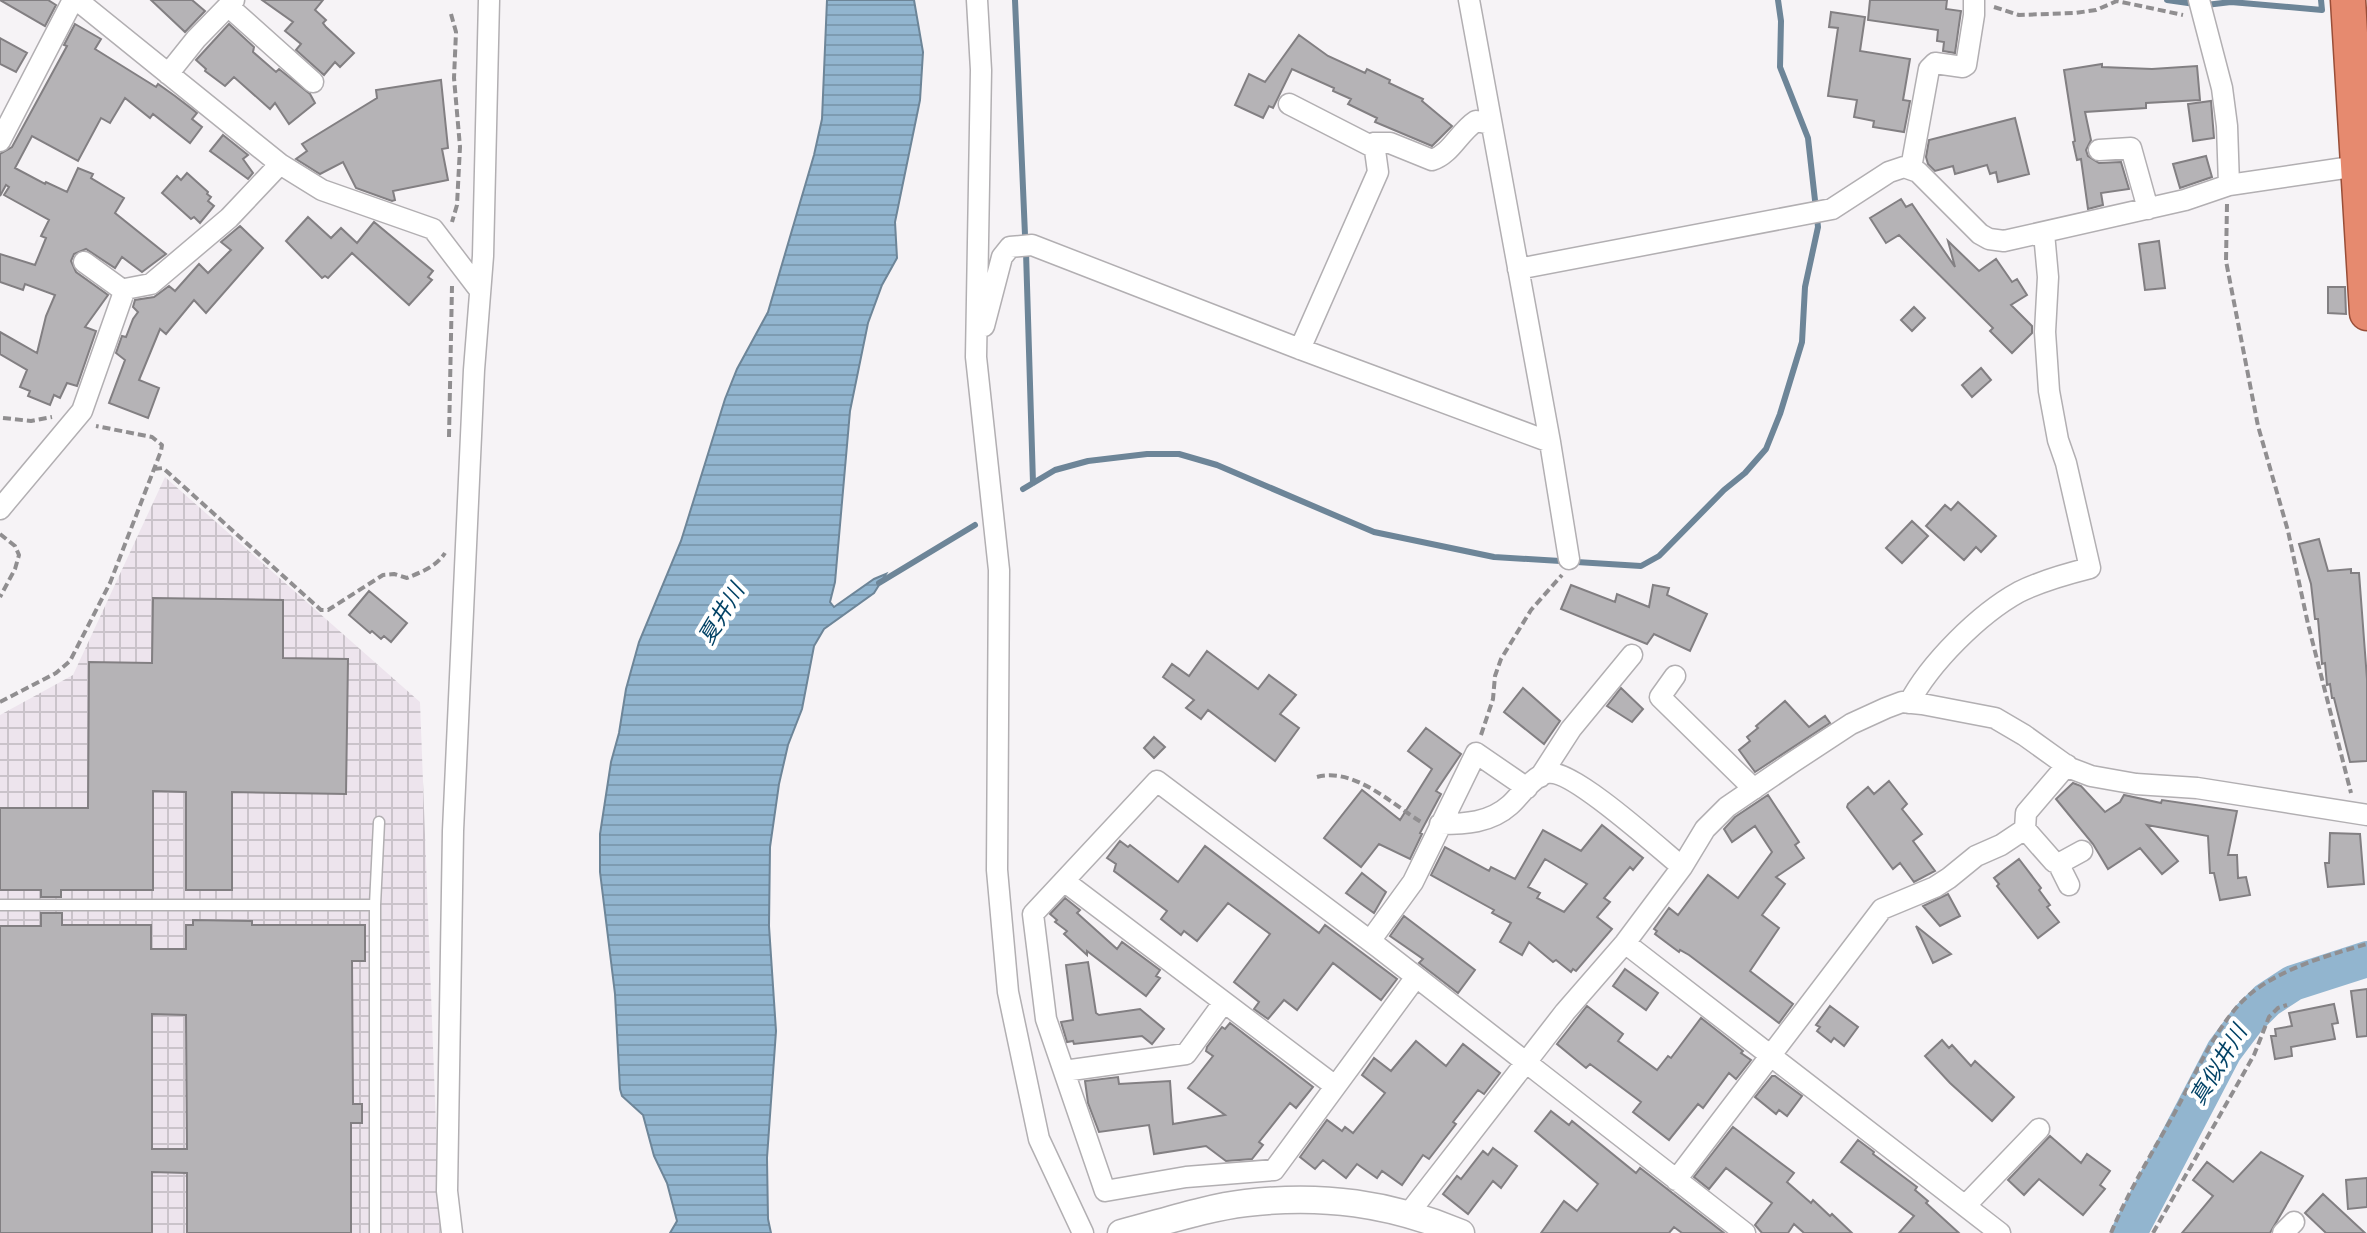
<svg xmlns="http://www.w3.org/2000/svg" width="2367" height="1233" viewBox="0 0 2367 1233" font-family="Overpass,'Noto Sans JP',sans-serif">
<defs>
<pattern id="industrial-grid" width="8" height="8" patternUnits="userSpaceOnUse" patternTransform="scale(2)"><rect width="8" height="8" fill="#ede4ed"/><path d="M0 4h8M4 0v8" fill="none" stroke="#cac3ca"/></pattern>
<pattern id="water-rules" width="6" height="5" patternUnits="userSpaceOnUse" patternTransform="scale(2)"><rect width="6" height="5" fill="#92b5cf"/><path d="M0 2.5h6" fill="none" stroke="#7d9bb1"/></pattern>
</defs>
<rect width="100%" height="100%" fill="#f6f3f6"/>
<!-- industrial -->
<path fill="url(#industrial-grid)" d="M165,477l255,225 20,531h-440v-518l73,-40z"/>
<!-- water -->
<path fill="url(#water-rules)" stroke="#6d8598" stroke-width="2" d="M827,0h87l9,52 -3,48 -25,122 2,36 -15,27 -14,38 -18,88 -15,171 -5,20 4,5 40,-28 12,-5 -12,19 -50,36 -10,17 -12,63 -14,36 -9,39 -9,63 -1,79 7,105 -9,127 1,61 3,14h-101l7,-12 -10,-38 -13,-27 -11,-41 -21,-19 -2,-7 -5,-95 -15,-122v-38l11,-72 8,-29 7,-44 13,-47 42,-101 44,-142 12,-30 31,-57 46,-157 8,-36z"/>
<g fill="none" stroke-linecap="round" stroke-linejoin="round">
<!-- stream -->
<path stroke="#6d8598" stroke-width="6" d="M1015,0l10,235
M2167,0l28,4
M2206,5l25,-3 91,8 -1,-10
M1026,252l7,231
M1023,489l32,-19 33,-9 59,-7h32l38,11 157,67 120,25 147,9 18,-10 65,-66 21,-17 21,-24 14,-35 22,-72 3,-55 13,-60 -10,-89 -28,-71 1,-46 -3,-21
M879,583l96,-58"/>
<!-- river -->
<path stroke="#92b5cf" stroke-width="36" d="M2129,1233l95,-182 24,-32 19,-19 26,-17 74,-24"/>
</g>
<!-- building -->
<path fill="#b5b3b6" stroke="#827f82" stroke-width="2" fill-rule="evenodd" d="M0,0h48l8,5 -11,21z
M151,0h41l13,11 -20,21z
M262,0h61l-8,10 11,10 -3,3 3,4 28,26 -14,14 -5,-5 -11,13 -28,-25 5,-6 -16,-13 8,-9z
M1870,0h77l-1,9 15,2 -6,42 -12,-2 1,-9 -7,-1 1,-11 -70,-10z
M1831,12l34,5 -5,34 50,8 -7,41 7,1 -6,31 -31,-5 1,-6 -20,-4 3,-17 -29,-4 10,-68 -9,-1z
M75,24l26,15 -6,10 61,38 2,-3 17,12 22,17 -5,6 10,8 -12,16 -37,-29 -3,4 -25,-20 -15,25 -9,-5 -23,43 -46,-25 -17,32 30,16 1,-2 21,10 11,-24 15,6 -2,4 33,20 -9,15 51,41 -24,18 -20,-15 -7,11 -29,-19 -12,5 -3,7 5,11 32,23 -23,32 11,4 -19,55 -10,-3 -7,15 -6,-3 -4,10 -22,-9 2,-5 -10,-4 7,-17 -27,-16v-22l37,21 9,-37 9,-21 -30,-11 -2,6 -23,-8v-28l35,11 11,-27 -5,-2 8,-16 -45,-25 5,-8 -3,-2 -6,11v-42l12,-7 55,-101 -3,-1z
M229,24l25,23 -1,5 23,20 3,-3 31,25 5,9 -26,21 -14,-21 -5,6 -36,-32 -9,9 -20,-15 1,-2 -10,-9z
M1299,35l29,21 37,17 2,-4 23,11 -1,3 34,16 -1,2 30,25 -20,20 -57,-24 2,-4 -29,-14 3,-5 -18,-8 1,-3 -42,-19 -19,39 -4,-2 -6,12 -28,-13 14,-31 16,8z
M0,38l27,15 -11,19 -16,-8z
M2102,64v3l50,2 45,-3 3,34 -54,3v5l-61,4 6,28 -5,10 2,6 11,7 22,-1 8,27 -28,4 2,12 -15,4 -7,-50 -4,1 -4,-18 2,-1 -11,-71z
M441,80l7,68 -6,1 6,31 -55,11 2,9 -3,1 -36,-13 -13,-26 -23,12 -24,-15 11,-8 -5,-7 75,-46 -1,-8z
M2211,101l3,37 -21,3 -5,-37z
M2015,118l14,56 -31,8 -2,-10 -6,2 -3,-9 -32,9 -2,-8 -18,5 -7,-7 -2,-7 3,-17z
M223,135l25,20 -5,4 10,14 -5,6 -38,-28z
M2206,156l6,21 -32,11 -7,-24z
M187,173l21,19 -1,2 4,3 -3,4 6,5 -14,17 -6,-6 -3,2 -29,-26 15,-17 4,4z
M1901,199l5,8 6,-3 43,63 -7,-26 31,30 17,-12 16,23 5,-3 10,16 -16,10 21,21v7l-20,20 -22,-22 3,-3 -94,-93 -13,8 -16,-25z
M308,217l23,21 10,-10 16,15 17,-21 59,49 -5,6 4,3 -23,25 -57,-52 -24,25 -3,-2 -3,2 -36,-37z
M240,226l23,22 -57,65 -12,-13 -28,34 -6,-5 -21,51 20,8 -11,30 -39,-15 16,-43 -9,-7 6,-17 4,1 7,-18 5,-7 -5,-5 2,-7 19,-3 15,-11 6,5 24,-27 9,9 23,-23 -10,-8z
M2159,241l6,47 -20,2 -6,-46z
M2328,287h17l1,27 -18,-1z
M1914,307l11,11 -13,13 -11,-11z
M1981,368l10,12 -19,17 -10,-12z
M1958,502l38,34 -15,16 -5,-5 -12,13 -38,-34 19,-21 6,5z
M1912,521l16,15 -26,27 -16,-15z
M2319,539l9,32 23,-2v4h8l8,106v82l-17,1 -16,-64h-2l-2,-14 -3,1 -2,-22 -3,1 -4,-45h-3l-4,-35 -12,-40z
M1571,585l44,17 2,-8 32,13 4,-22 16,3 -2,7 40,19 -17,37 -36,-17 -7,10 -86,-35z
M369,591l38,32 -16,19 -7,-6 -3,3 -9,-8 -2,2 -21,-18z
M153,598l130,2v58l65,1 -2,135 -114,-2v98h-46v-98l-33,-1v99h-92v7h-20v-7h-41v-82h88l1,-146 63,1z
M1207,651l51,38 11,-14 27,20 -16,19 19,14 -24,33 -67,-51 -7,9 -15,-11 8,-8 -31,-23 9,-13 17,12z
M1523,688l37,33 -16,23 -40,-32z
M1621,688l22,21 -11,13 -25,-16z
M1785,701l24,26 16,-11 5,7 -75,49 -16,-22 11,-9 -3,-4 11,-9 -2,-2z
M1426,728l35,26 -25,37 5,3 -21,39 2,1 -12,25 -31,-15 -18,23 -37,-29 38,-48 38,30 32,-51 -24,-18z
M1154,737l11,10 -11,11 -10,-10z
M1889,781l18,23 -5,5 20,25 -9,7 22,30 -21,11 -14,-19 -7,6 -46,-62 1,-3 20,-17 6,7z
M2073,783l8,3 24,26 15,-10 4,-7 37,8 1,-3 75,11 -9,44h9l1,23 8,-1 4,18 -30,5 -6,-27h-4l-2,-37 -61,-11 31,36 -16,13 -22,-26 -32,21 -15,-25 -37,-45z
M1768,795l31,47 -4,3 9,13 -28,19 9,7 -23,31 17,13 -29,43 43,33 -14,19 -90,-68 -9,-5 -1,2 -24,-18 2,-3 -3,-2 15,-21 9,7 30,-40 30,23 34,-46 -17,-26 -23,16 -8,-13 11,-12z
M1602,825l41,33 -10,12 -3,-3 -26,31 6,4 -13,15 15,12 -36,42 -3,-2 -2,3 -15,-12 -3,2 -24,-20 -7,13 -22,-13 11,-19 -19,-10 2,-3 -63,-35 14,-28 44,24 2,-4 24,12 28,-49 38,21zM1545,859l42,25 -23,28 -27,-14 3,-5 -12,-6z
M2330,833l30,1 4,50 -36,3 -3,-24h4z
M1120,841l8,6 2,-2 48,37 27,-36 114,87 6,-8 72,54 -16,21 -48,-37 -36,47 -13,-10 -16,19 -14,-10 5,-7 -25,-20 36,-48 -42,-31 -31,38 -13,-10 -3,4 -20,-16 6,-8 -53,-40 2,-7 -9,-6z
M2019,859l22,29 -2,2 11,15 -3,2 12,15 -21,16 -41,-52 2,-2 -5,-6z
M1362,873l24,19 -12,21 -28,-20z
M1948,894l12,22 -20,10 -17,-20z
M1065,898l15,12 -3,3 40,36 5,-7 38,28 -4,6 4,2 -14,18 -59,-45v4l-23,-21 3,-3 -12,-9 2,-2 -7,-6z
M41,913h21v12h89v24h35v-24h7v-5l59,1v4h113v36h-13l1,143h9v19h-11v110h-164v-60l-35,-1v61h-152v-307h41zM152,1014l34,1 1,134h-35z
M1404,916l71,54 -17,23 -39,-30 4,-4 -33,-23z
M1916,926l35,28 -18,9z
M1088,962l8,51 3,2 41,-6 24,20 -12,15 -10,-8 -68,8 -1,-3 -6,1 -6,-20 12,-2 -7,-55z
M1625,969l33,24 -12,17 -33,-24z
M2367,989v47l-10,1 -6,-46z
M2334,1004l4,19 -6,1 3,15 -44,8 1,9 -17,3 -4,-23h5l-1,-7 17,-3 -3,-13z
M1587,1006l36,28 -5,7 39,29 11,-14 3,2 30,-40 42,33 -2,2 10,7 -15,19 -7,-6 -26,35 -5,-4 -29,36 -36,-28 8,-10 -51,-38 -4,4 -29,-24z
M1830,1006l28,21 -14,19 -10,-8 -3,4 -14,-11 3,-4 -4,-2z
M1230,1023l83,64 -17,21 -6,-5 -31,39 4,3 -11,14 -26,2 -20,-15 -52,8 -5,-29 -50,7 -11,-29 -3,-22 33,-4 1,7 51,-3 3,43 52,-9 -37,-27 25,-32 -7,-5 1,-4 15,-20 3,2z
M1942,1040l7,8 3,-3 19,21 4,-5 39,36 -22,24 -42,-38 -25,-27z
M1416,1041l30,25 17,-22 37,29 -16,21 -6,-4 -25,32 3,2 -27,35 -6,-4 -21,30 -20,-14 -5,7 -20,-14 -11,14 -23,-18 -8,9 -15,-12 27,-37 15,11 3,-4 8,6 32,-40 -23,-18 12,-17 17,13z
M1772,1076h3l27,20 -15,20 -8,-6 -3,4 -21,-17z
M1551,1111l18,14 3,-4 64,52 4,-5 84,65h-42l-8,-6 -5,6h-128l23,-32 13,10 21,-27 -63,-53z
M1733,1127l61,46 -7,9 24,21 2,-3 17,16 2,-2 20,19h-48l-10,-9 -6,9h-26l-7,-8 17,-22 -46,-35 -17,21 -15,-12z
M2050,1136l31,27 6,-9 23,17 -10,14 5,4 -22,26 -44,-36 -15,16 -16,-15z
M1858,1140l16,12 -1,2 44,33 -2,3 13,11 -2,2 33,30h-60l15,-17 -73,-54z
M1493,1148l24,18 -16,22 -8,-7 -25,33 -25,-20 14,-18 4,3 22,-28 5,4z
M2261,1152l42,24 -33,57h-88l31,-37 -20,-16 14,-18 26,20z
M2367,1178v29l-19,2 -2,-29z
M2323,1194l42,39h-39l-21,-20z"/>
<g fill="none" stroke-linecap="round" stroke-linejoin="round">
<!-- service casing -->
<g stroke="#b2afb2" stroke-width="13">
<path id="service" d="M0,905h375
M375,1233v-328l4,-83"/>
</g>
<!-- minor casing -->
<g stroke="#b2afb2" stroke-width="23">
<path id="minor" d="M77,0l203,164 42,26 111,39 45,59
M977,0l4,70 -5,287 23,213 -2,300 11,122 31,147 44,94
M1469,0l81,442 19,117
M2199,0l23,88 5,38 2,59
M228,6l85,76
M168,74l28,-35 38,-39
M1289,104l84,43
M0,141l73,-141
M2099,150l32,-2 17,61
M1911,168l18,-99 6,-6 28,4 3,-2 8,-50v-15
M84,262l40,29
M1518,269l314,-60 57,-37 15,-5 14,5 62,62 9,5 15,2 181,-41 44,-15 129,-19
M984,326l18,-69 8,-10 22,-2 268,104 250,93
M1300,349l78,-177 -4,-29h16l42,17c19,-6 27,-28 44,-39l15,3
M0,509l82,-98 43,-122 26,-5 78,-66 51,-54
M1675,676l-15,21 94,92
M1909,703c21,-40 70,-89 110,-111 22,-11 47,-18 71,-24l-24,-105 -8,-23 -9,-49 -4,-59 3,-55 -4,-44
M2067,765l-41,48 -1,16 29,33 6,1 22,-12
M1540,777l31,-48 61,-74
M1440,824c25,0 50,-1 70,-19 10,-9 23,-29 37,-32 25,-5 113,76 135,94
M2058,863l11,22
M1064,881l271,205
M1370,941l43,-59 63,-129 51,35
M1625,943l375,290
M1416,977l-142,193 -88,7 -81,14 -59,-172 -13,-105 124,-133 221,166 367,286
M1064,1071l122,-17 38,-52
M1676,1180l206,-271 53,-22 14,-9 27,-22 25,-11 24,-16
M1965,1206l74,-77
M1409,1213l156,-201 60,-69 57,-76 23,-38 22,-22 66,-45 58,-38 35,-16 16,-6 20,2 73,14 29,17 46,33 21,8 45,8 61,4 170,27
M452,1233l-5,-42 6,-360 21,-461 9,-114 6,-256
M2283,1233l11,-11"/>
</g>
<!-- tertiary casing -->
<g stroke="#b2afb2" stroke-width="29">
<path id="tertiary" d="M1121,1233c40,-10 83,-25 125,-30 76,-9 144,0 215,30"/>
</g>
<!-- trunk casing -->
<g stroke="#994e38" stroke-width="37">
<path id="trunk" d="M2348,0l19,313"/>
</g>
<!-- path -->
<path stroke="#908e90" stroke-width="4" stroke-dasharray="8 4" stroke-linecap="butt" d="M1994,7l25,8 56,-2 21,-3 21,-9 66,14
M451,14l5,18 -2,46 6,69 -3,58 -5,17
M2227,204l-1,57 32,165 30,105 20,93 43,169
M3,418l28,3 21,-4
M449,437l3,-151
M154,469l9,-1 158,142h7l55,-35 11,-1 13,4c14,-6 29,-11 38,-25
M0,534l15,12 4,9 -4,14 -15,28
M0,702l56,-29 14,-12 40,-78 51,-132 1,-6 -10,-8 -56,-11
M1481,735l12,-36 2,-23 6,-17 30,-49 31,-35
M1317,777c37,-10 75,27 104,45
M2111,1233c17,-41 41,-80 63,-119 21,-38 45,-97 80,-123 32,-24 75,-36 113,-47
M2153,1233l101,-178 15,-38 9,-9 9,-3"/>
<!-- service -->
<use href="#service" stroke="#fff" stroke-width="10"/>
<!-- minor -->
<use href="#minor" stroke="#fff" stroke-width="20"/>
<!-- tertiary -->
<use href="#tertiary" stroke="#fff" stroke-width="26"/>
<!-- trunk -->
<use href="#trunk" stroke="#e68a6f" stroke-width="34"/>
</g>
<g text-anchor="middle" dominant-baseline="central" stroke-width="8" stroke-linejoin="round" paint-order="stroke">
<!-- water labels -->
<g font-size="22" font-style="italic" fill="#034366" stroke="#fff">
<text transform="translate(723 615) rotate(-59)">夏井川</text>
<text transform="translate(2220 1066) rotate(-59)">真似井川</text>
</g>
</g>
</svg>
